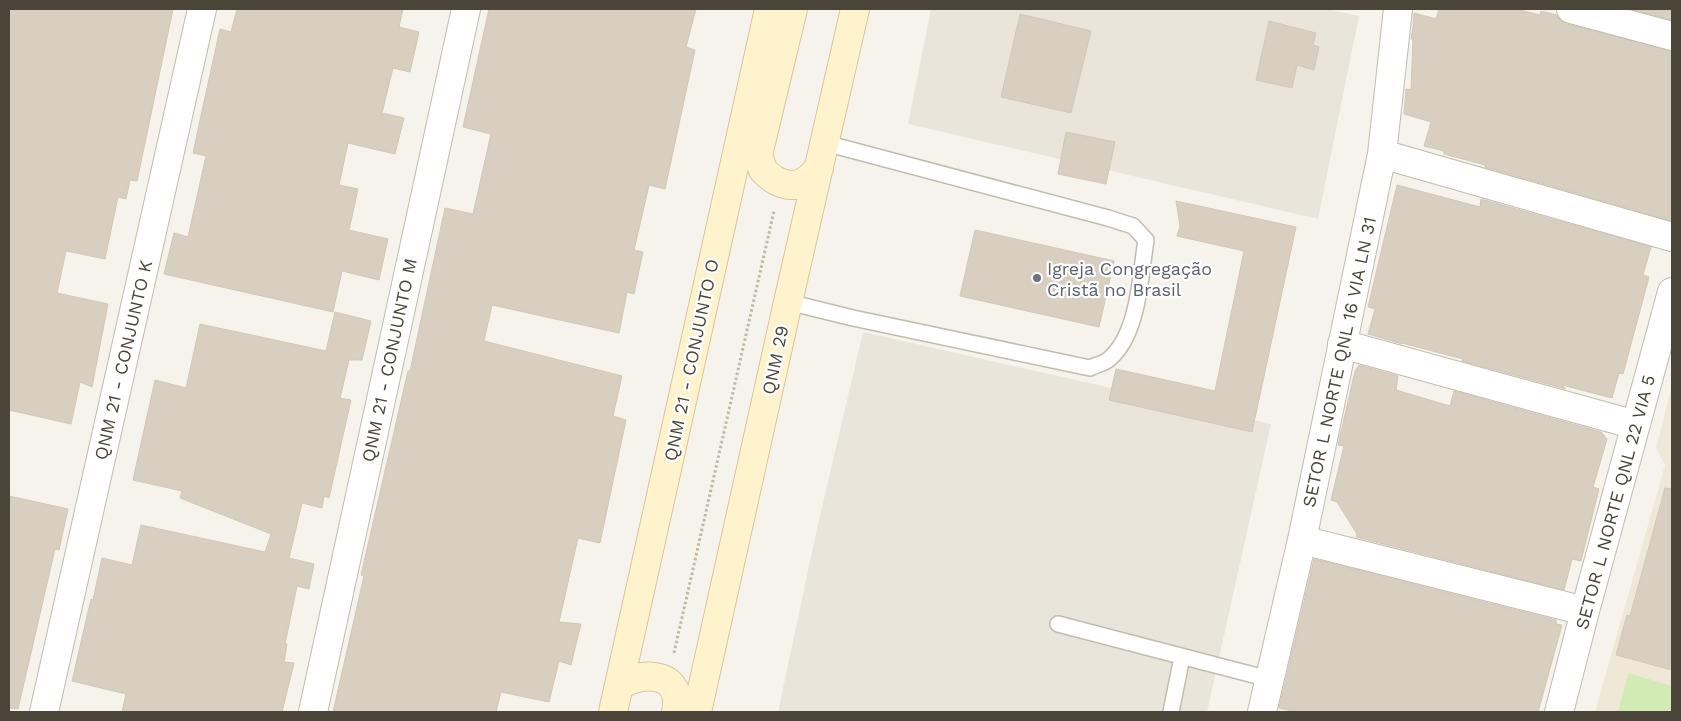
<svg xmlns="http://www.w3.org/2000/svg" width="1681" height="721" viewBox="0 0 1681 721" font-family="'Work Sans',sans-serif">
<rect width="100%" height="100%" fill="#f6f3ec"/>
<!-- residential -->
<path fill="#eae5da" d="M931,9h396l32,7 -41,203 -410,-95z
M863,332l408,92 -64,288h-429l38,-179z"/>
<!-- education -->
<path fill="#efe8d6" d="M1672,385v327h-77l70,-247 -9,-17z"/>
<!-- green -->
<path fill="#d2eab5" d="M1628,673l44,13v26h-54z"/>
<!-- building -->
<path fill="#d8cfc1" stroke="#d3c7b4" d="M9,9h164l-36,172 -7,-1 -4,19 -8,-2 -13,62 -39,-8 -9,42 51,11 -16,83 -12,-5 -9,42 -62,-14z
M237,9h166l-4,18 20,5 -9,40 -17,-4 -11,45 22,5 -9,36 -47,-11 -9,42 19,4 -9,41 39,9 -9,41 -37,-9 -9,41 -169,-38 10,-41 14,4 18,-81 -13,-3 9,-42 18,-82 11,3z
M489,9h207l-10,38 9,3 -30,139 -16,-4 -15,65 9,2 -9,42 -7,-2 -8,41 -127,-28 -8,36 138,35 -9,40 13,4 -26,123 -22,-5 -19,84 22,2 -10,41 -12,-4 -10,41 -48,-10 -5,20h-163l31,-136 -3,-1 47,-204h2l35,-163 28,6 18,-80 -28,-7z
M1439,9h77l24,6 1,-4 16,4 3,5 7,4 105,27v170l-187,-54v-2l-41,-11v-3l-20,-5 7,-24 -27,-8 2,-25 5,1 2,-51h-2l2,-12 1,-14 22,6z
M1631,9h41v11z
M1020,14l71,17 -20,82 -70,-16z
M1269,21l47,12 -3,12 6,2 -5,23 -17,-5 -5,23 -36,-8z
M1066,132l49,10 -9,42 -48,-10z
M1397,185l83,22 1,-8 170,48 -8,28 6,2 -26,97 -4,-1 -7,25 -50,-13 4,4 -104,-28 1,-2 -61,-16v1l-34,-10 7,-25 -7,-2z
M1176,201l120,26 -44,205 -143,-32 7,-31 99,22 29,-140 -67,-15 3,-10z
M975,230l139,31 -15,66 -139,-31z
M335,312l36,9 -9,39h-13l-9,38 11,2 -22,98 -5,-2 -2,12 -20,-5 -13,55 25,6 -5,25 -12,-3 -12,58h2l-3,18 10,1 -12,49h-160l4,-18 -54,-13 19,-82 2,1 9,-42 30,7 9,-40 124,27 6,-18 -91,-36 2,-7 -49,-11 22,-100 31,8 14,-64 126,27z
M1359,365l39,11 -2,14 54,16 4,-15 147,41 6,7 -14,48 6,2 -18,72 -9,-2 -8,31 -208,-53 1,-3 -20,-32 -6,-2 13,-54 -6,-1 17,-74z
M1665,488l7,1v181l-56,-15 11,-40 3,1z
M9,496l59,13 -9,41 -4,-1 -37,160 -9,-1z
M1314,559l242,61v4l6,1 -24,87h-242l-17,-4z"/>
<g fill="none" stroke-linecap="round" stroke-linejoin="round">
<!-- lane casing -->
<g stroke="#c2bbae" stroke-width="18">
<path id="lane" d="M788,302l65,16 237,50c5,-3 13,-4 18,-8 31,-25 32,-83 38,-120l-13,-14 -25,-8 -283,-75
M1058,624l211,55
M1171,712l11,-55"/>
</g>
<!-- street casing -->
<g stroke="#c2bbae" stroke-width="30">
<path id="street" d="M1571,9l101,27
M1382,154l290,83
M1342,344l294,81
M1302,540l283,71
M44,712l158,-703
M313,712l153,-703
M1262,712l40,-172 80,-386 16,-145
M1559,712l26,-101 87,-319"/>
</g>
<!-- secondary casing -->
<g stroke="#d6c79b" stroke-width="30">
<path id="secondary" d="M793,9l-35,146c2,4 3,11 5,15 3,3 8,8 12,10 20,11 31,3 44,-12
M620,685c26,-16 64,-11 56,27
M613,712l156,-703
M697,712l91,-410 67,-293"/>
</g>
<!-- path -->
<path stroke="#c4b79f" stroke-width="3" stroke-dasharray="2.5 2.5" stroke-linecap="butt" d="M674,653l100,-442"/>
<!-- lane -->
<use href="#lane" stroke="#fff" stroke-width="15"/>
<!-- street -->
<use href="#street" stroke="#fff" stroke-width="28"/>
<!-- secondary -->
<use href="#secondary" stroke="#fff3cd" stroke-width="28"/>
</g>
<!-- markers -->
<circle fill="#6b7280" stroke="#fff" stroke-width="2" cx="1037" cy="278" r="5"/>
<g text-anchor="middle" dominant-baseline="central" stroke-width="4.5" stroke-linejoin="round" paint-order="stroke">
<!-- worship labels -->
<g font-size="18" fill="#5b616d" stroke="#fff" text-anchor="start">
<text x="1047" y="268">Igreja Congregação<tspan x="1047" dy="21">Cristã no Brasil</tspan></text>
</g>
<!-- street labels -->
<g font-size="18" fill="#4b4439" stroke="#fff">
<text transform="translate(123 360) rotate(-77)">QNM 21 - CONJUNTO K</text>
<text transform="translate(389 360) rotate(-78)">QNM 21 - CONJUNTO M</text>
<text transform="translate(691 360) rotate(-78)">QNM 21 - CONJUNTO O</text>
<text transform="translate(775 360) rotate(-78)">QNM 29</text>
<text transform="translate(1339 362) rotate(-78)">SETOR L NORTE QNL 16 VIA LN 31</text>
<text transform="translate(1615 502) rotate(-75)">SETOR L NORTE QNL 22 VIA 5</text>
</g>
</g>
<!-- border -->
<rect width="1681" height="721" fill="none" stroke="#4b4439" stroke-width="20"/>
</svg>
